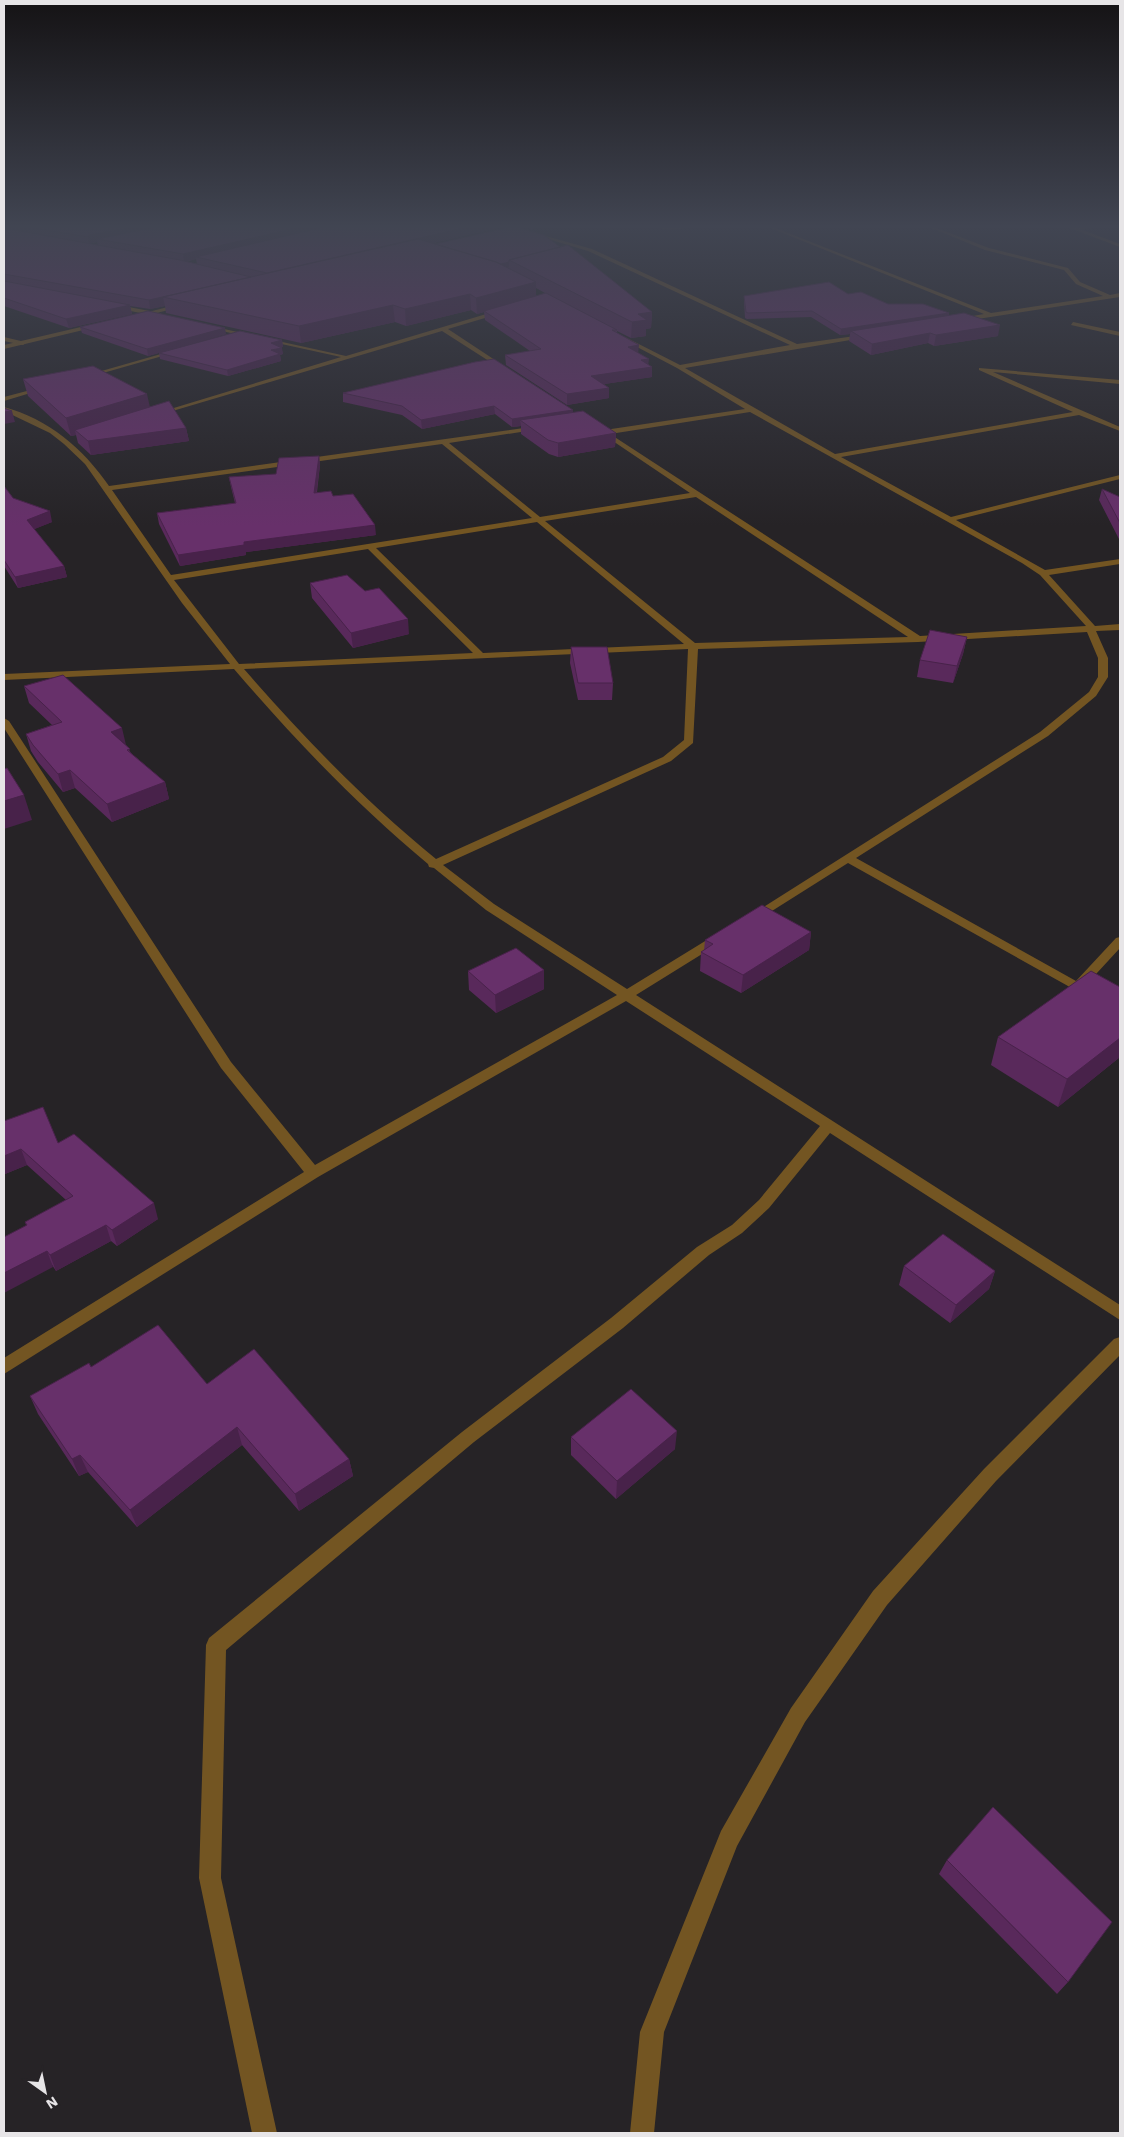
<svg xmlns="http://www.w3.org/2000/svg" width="1124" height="2137" viewBox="0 0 1124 2137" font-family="'Work Sans',sans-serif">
<rect width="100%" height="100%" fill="#262326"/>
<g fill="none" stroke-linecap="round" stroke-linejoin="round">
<!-- minor -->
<path fill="#735522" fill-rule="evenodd" d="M53,227h7l-56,11v-2z
M508,227h6l78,22 205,95 73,-10 -2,3 -183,31 150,86 238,-42 -94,-42v-2l141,12v4l-127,-12 127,55v4l-41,-16 -238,42 110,60 169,-42v4l-164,41 89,50 75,-11v5l-71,11 46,51 25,-2v6l-24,1 12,27v19l-12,19 -48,40 -192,122 220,123 40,-43 4,-1v11l-35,38 35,20v9l-272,-152 -92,58h-8l-2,-3 294,-186 49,-40 9,-15v-19l-11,-26 -169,10 -220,7 -5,94 -22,18 -228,104 51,39 133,85 88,-54h8l2,3 -2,3 -87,54 484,310v15l-290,-187 -61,75 -27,25 -33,22 -86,73 -149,114 -248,208 -5,228 56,255h-25l-53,-255 7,-233 3,-7 253,-206 149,-114 86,-71 35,-22 27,-25 61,-74 -194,-125 -308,176 -314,197v-16l300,-186 -83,-104 -217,-340v-10l5,3 222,341 84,103 302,-170 -131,-85 -52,-42 -5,-1 -1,-3c-71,-59 -134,-125 -194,-195l-230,11v-6l226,-10 -48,-61 -97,-139 -21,-20 -14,-11 -46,-22v-4c44,12 79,41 105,79l429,-60 2,3 -91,14 91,74 150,-24 -92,-62 147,-22 -68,-41 -57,-30 5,-1 55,28 110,-20 -202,-94zM750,412l272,151 18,12 46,51 -166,10 -310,-202zM442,444l90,74 -361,57 -59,-85zM696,497l212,140 -213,6 -150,-122zM537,522l147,122 -201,9 -107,-105zM368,549l105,104 -234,11 -65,-84zM688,649l-4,91 -21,17 -227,102c-70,-57 -133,-122 -192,-190z
M652,227h40l-21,3z
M768,227h5l218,86 112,-17 -27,-12 -12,-14 -79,-20 -56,-23h5l55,21 79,20 12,14 30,13 10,-2v4l-162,25 -2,-3 28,-5z
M1067,227h38l-25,2 40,15v3z
M113,304l47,9 3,2 -3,2 -49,-10z
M503,309l2,3 -57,17 59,39v2h-4l-61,-39 -283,84 -5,-1 187,-57 -133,-29 -2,-3 140,31z
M1073,322l47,10v4l-49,-11z
M4,337l21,5 1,1 -3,2 -19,-4z
M175,350l5,1 -91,26 -5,-1z
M42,387l5,1 -43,13v-4z
M1120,1337v18l-124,126 -109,124 -82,117 -68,124 -73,186 -10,101h-24l10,-101 81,-201 70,-123 82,-117 111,-122 130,-130z"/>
<!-- tertiary -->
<path fill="#735522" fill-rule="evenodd" d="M183,303l2,3 -49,12 -3,-2z
M98,323l2,3 -96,23v-4z"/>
</g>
<!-- wall -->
<path fill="#59295b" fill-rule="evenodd" d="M4,227h498l-69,16 2,1 125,3 92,65 -1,16 -5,1v7l-15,2 -14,-7v2l21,20 11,12 3,12 -48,7 5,4v10l-42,7 -61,-40 -1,-10 25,-4 -45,-31 -1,-8 -7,2 -6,-4 -65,16 -11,-4 -94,21 -135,-30 -1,-7 -15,3 -20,-3 2,8 -63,14 -65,-22zM97,242l1,3 -8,-1 1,-1zM196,259l1,5 -11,-2zM536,288l9,5 -9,3z
M525,227h8v3z
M848,294l40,10 61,9v3l49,20 -64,10 -6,-3 -57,12 -22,-14 1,-7 -10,1 -29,-18 -64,2 -2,-1 -1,-16v-6z
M80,327l146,7 -78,22 -66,-23z
M282,340l1,7h-2l2,7 -3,1 1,6 -53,15 -68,-17 -1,-6z
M475,362l98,51 43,20 -1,14 -57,10 -9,-3 -28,-20v-8l-9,1 -17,-13 -73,15 -20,-14 -59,-13v-9z
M23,379l127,28 36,21 3,13 -98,14 -13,-12 -2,-8 -5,1 -43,-40z
M319,456l1,9 -3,27 16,4 43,39 -130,17v3l-66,11 -21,-42 -2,-11 78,-10 -4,-16 -2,-10 47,-3z
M4,486l9,12 39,24 -18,7 30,37 3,11 -49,11 -14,-22z
M1102,489l18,8v44l-21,-41z
M310,583l99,51 -56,14 -41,-50z
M967,637l-4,17 -10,29 -36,-6 3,-17z
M571,647l42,36 -1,17h-34l-8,-37z
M24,686l102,59 5,8 34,29 4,17 -57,23 -37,-34 -12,4 -25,-30 -7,-11 -5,-17 26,-9 -23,-22z
M811,932l-2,18 -68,43 -41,-22 1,-19 3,-1 1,-11z
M544,970v19l-48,24 -27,-23 -1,-19z
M1120,987v70l-62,50 -67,-42 7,-28z
M4,1121l54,22 100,76 -41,27 -6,-5 -55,30 -30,-46 -1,-3 41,-22 -39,-35 -22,9 -1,-3z
M904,1266l91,5 -6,18 -39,34 -51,-38z
M91,1367l116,17 142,75 4,17 -54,35 -57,-66 -105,82 -49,-55 -9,4 -41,-62 -8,-18z
M571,1437l104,12 -59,50 -45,-44z
M947,1860l121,122 -11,12 -118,-120z"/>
<!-- shaded-wall -->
<path fill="#48224a" d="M19,227h34h-25l1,4 -9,2z
M134,227h44l-81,12v3l-6,1 -2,2 -1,-8 1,-2z
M301,227h35l-140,30v2l-12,3 -1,-8z
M468,227h34l-233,55 -1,-9z
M509,262v5l-10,3v-6z
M536,282v15l-52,14v1l-7,2 -1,-16z
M470,294l1,16 -65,16 -1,-17z
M163,297l2,9 -15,3 -1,-9z
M130,305l2,9 -63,14 -3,-9z
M393,305l2,17 -94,21 -2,-17z
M652,312l-1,16 -5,1v7l-15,2 1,-16 6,-8z
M949,313l-1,6 -97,12 -1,3 -10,1 1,-6z
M1000,325l-2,11 -64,10 2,-11z
M225,328l1,6 -78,22 -1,-7z
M930,333l-2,10 -57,12 1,-11z
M282,340l1,7 -11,2 -1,-6z
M639,345l-1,9 -10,-7z
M282,348l1,6 -3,1 1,6 -53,15 -1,-6 44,-20z
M649,359l-1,8h4v10l-61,9v-10l50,-16z
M609,388v10l-42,7v-11z
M147,394l4,18 -76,18 1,5 -5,1 -5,-18z
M494,406l1,8 -73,15 -1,-9z
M573,410v9l-53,1 1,6 -9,1v-8z
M12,411l3,11 -11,2v-12z
M186,428l3,13 -98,14 -3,-14z
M616,433l-1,14 -57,10v-14z
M319,456l1,9 -5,38 -1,-10z
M50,511l2,11 -22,9 -3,-11z
M375,525l1,10 -130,17v3l-66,11 -2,-11 66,-13z
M64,566l3,11 -49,11 -3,-11z
M408,619l1,15 -56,14 -2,-15z
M967,637l-4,17 -10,29 4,-17z
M122,728l4,17 -15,-13z
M70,770l5,18 -12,4 -5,-18z
M165,782l4,17 -57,23 -5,-18z
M24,795l8,25 -28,9v-28z
M811,932l-2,18 -68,43 2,-18z
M544,970v19l-48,24 -1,-18z
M1120,1038v19l-62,50 9,-28z
M21,1149l6,16 -22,9 -1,-4v-14z
M154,1203l4,16 -41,27 -5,-16z
M106,1225l5,16 -55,30 -6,-16z
M47,1251l6,16 -49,26v-20z
M995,1271l-6,18 -39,34 6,-18z
M237,1427l5,18 -105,82 -7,-17z
M677,1431l-2,18 -59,50 1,-18z
M80,1455l8,17 -9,4 -7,-17z
M349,1459l4,17 -54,35 -4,-17z"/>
<!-- building -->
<path fill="#67306a" stroke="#48224a" d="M28,227h106l-45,8 -1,2z
M156,227h145l-118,27 -86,-15z
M324,227h144l-201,46 -71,-16z
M510,227h7l27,8 16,12 -51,13v2l-8,2 -5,-2 -61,-18z
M4,228l176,32 71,17 -102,23 -145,-26z
M418,239l78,23 40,20 -60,16 -6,-4 -65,15 -12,-4 -94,21 -136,-29z
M568,245l84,67 -14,2 9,6 -15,2 -123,-62z
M4,281l126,24 -64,14 -62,-21z
M829,282l19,12 13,-2 27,12h35l26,9 -108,16 -29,-18 -64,2 -2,-1 -2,-16z
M546,293l71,37h-5l27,15 -11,2 21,12 -8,1 11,7 -61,9 18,12 -42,6 -62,-39 36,-6 -57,-38z
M148,311l77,17 -78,21 -67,-22z
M964,313l36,12 -64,10 -6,-2 -58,11 -21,-13z
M240,331l42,9 -11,3 11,5 -11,2 9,4 -53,16 -68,-17z
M494,359l79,51 -61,9 -18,-13 -73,14 -19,-14 -59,-13 132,-31z
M93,366l54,28 -81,24 -43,-39z
M169,401l17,27 -98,13 -13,-11z
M4,408l8,3 -8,1z
M583,411l33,22 -58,10 -10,-3 -28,-20z
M319,456l-5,37 17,-2 2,5 20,-2 22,31 -131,17v3l-66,10 -21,-42 79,-10 -7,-26 47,-3 3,-16z
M4,486l9,12 37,13 -23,9 37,46 -49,11 -11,-17z
M1102,489l18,8v26z
M347,575l18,16 14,-3 29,31 -57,14 -41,-50z
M930,630l37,7 -10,29 -37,-6z
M571,647h36l6,36h-35z
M63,675l59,53 -11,4 19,17 -3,1 38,32 -58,22 -37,-34 -12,4 -25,-29 -7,-11 36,-12 -38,-36z
M7,768l17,27 -20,6v-32z
M762,905l49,27 -68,43 -42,-23 12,-8 -8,-4z
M516,948l28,22 -49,25 -27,-24z
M1091,971l29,16v51l-53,41 -69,-42z
M43,1107l15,36 16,-9 80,69 -42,27 -6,-5 -56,30 -3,-4 -43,22v-36l23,-12 -2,-3 48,-26 -52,-47 -17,7v-35z
M943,1234l52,37 -39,34 -52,-39z
M158,1325l49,59 47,-35 95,110 -54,35 -58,-67 -107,83 -50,-55 -8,4 -42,-63 59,-33 2,4z
M631,1389l46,42 -60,50 -46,-44z
M993,1807l119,115 -44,60 -121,-122z"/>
<!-- sky -->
<linearGradient id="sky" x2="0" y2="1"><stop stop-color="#151315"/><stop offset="0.43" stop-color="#414552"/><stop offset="1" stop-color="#414552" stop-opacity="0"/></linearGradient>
<rect width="1124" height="526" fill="url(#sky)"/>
<!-- border -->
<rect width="1124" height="2137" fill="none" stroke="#e7e5e7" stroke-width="10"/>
<!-- north arrow -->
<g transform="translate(45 2092) rotate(147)" stroke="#262326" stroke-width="4" paint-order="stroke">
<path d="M0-4L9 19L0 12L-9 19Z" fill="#e7e5e7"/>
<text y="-8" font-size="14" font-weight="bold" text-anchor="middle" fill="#e7e5e7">N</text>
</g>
</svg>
